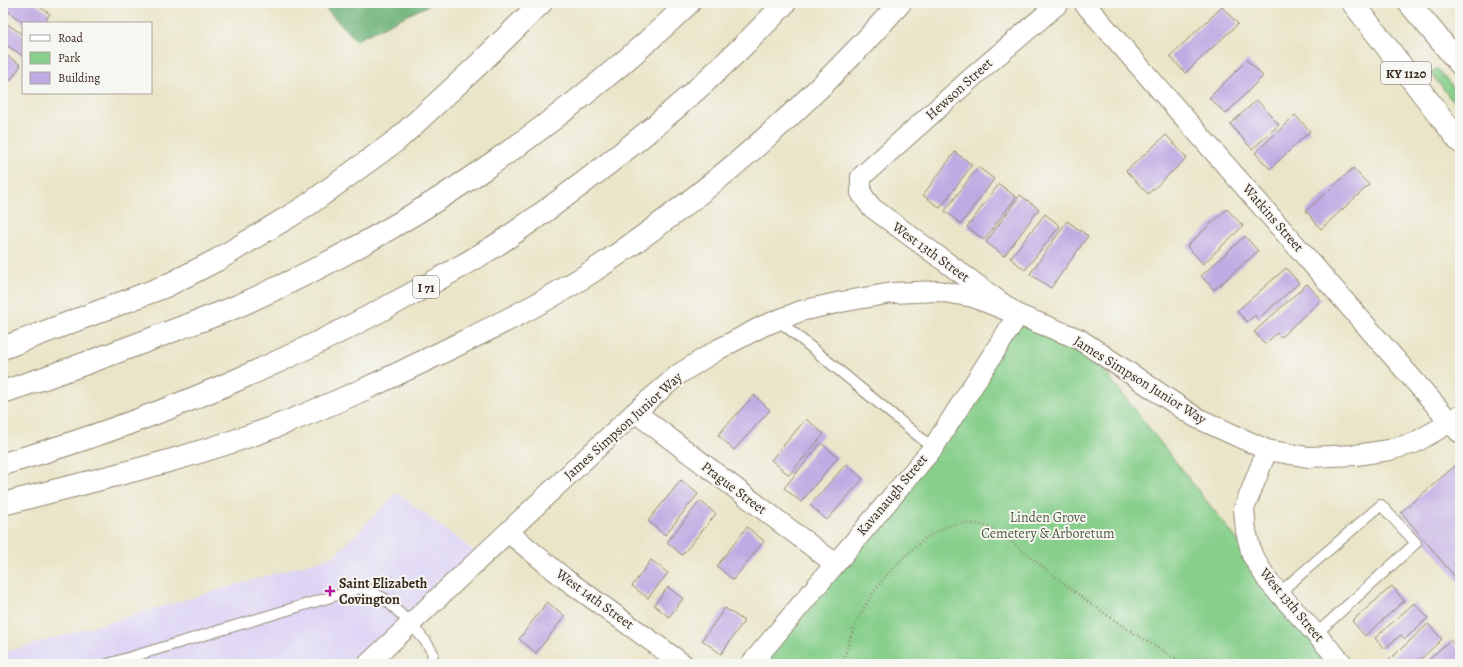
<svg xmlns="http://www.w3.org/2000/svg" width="1463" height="667" viewBox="0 0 1463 667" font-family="Alegreya,serif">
<rect width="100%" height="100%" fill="#f6f6f2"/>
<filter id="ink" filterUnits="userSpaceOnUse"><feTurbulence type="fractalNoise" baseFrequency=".025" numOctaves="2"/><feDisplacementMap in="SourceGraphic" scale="8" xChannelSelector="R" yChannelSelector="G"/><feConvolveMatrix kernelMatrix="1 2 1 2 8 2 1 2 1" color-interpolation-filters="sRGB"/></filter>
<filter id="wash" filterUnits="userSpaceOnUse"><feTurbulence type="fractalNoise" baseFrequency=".012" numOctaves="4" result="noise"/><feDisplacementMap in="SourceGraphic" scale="16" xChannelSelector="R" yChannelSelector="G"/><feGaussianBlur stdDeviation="0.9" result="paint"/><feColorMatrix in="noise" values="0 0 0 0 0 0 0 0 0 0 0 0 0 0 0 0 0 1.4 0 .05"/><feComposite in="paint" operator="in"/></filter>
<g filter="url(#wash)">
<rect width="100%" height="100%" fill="#eae5c8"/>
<!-- built -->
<path fill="#ded5f5" d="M397,493l85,64 -103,98 10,9h-386v-11l331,-97z"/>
<!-- green -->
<path fill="#87cf8b" stroke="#617c54" d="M1437,68l23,27v16l-29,-38z
M1018,315l61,24 200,254 64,71h-592l182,-216z"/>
<!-- forest -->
<path fill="#6db277" stroke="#546e4a" d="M320,3h113l-77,37z"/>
<g id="blocks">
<!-- building -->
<path fill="#c0aae3" d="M3,3h31l16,11 -7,9h-19l-21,-15z
M1222,7l16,17 -53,49 -15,-17z
M3,21l20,14v21l-20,-13z
M3,53l18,12 -11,16 -7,-5z
M1247,60l16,16 -37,38 -17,-16z
M1257,100l22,25 -27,24 -22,-25z
M1295,115l15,16 -40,38 -15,-16z
M1166,135l21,23 -39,36 -22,-23z
M955,152l17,13 -32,43 -17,-13z
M978,167l16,12 -33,45 -16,-13z
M1353,168l16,17 -48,44 -15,-18z
M999,184l17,13 -32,43 -17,-13z
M1020,195l19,14 -35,47 -18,-14z
M1227,209l16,17 -40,38 -16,-18z
M1045,214l15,12 -35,44 -15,-12z
M1067,221l21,15 -37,52 -21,-14z
M1245,236l13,15 -44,39 -13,-14z
M1286,268l13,15 -41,36 -3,-4 -8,7 -10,-11z
M1307,284l14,16 -40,37 -4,-4 -12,11 -11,-12z
M754,395l16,15 -36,40 -16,-15z
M806,419l18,15 -35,41 -18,-15z
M821,443l17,14 -37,45 -17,-14z
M846,464l17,15 -36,41 -17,-15z
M1456,465l4,5v113l-59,-71z
M681,480l17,14 -33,41 -17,-14z
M700,501l16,13 -34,41 -15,-13z
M747,527l17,14 -31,39 -16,-14z
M651,560l17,13 -20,25 -16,-12z
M1392,586l12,15 -39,35 -13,-15z
M668,587l15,12 -14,18 -15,-12z
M547,602l18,14 -29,37 -17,-14z
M1414,603l14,15 -23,21 -4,-4 -17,14 -9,-11z
M725,608l19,13 -23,33 -19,-14z
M1428,624l14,15 -26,25h-25l-3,-3z
M1450,640l10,11v9l-4,4h-32z"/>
</g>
</g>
<g filter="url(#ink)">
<use href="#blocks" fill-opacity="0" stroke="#928873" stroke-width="1"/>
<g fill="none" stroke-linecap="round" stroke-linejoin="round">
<!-- lane casing -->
<g stroke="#928873" stroke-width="12">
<path id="lane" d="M778,320l155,128
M1279,593l102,-88 35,38 -100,91
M108,664l256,-77 21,12 26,25 15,18 7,11 -2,11"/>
</g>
<!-- street casing -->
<g stroke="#928873" stroke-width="22">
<path id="street" d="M1084,3l375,429
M635,412l199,151
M1267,450l-23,59 2,22 6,24 16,26 75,83
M508,532l56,46 119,86
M368,664l267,-252 44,-38 40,-25 44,-23 38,-15 40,-9 51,-9 46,-2 35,6 106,42 116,78 72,33 41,7 48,-2 33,-5 25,-7 37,-21 9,-7
M751,664l182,-216 85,-133 -147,-108 -10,-14v-16l115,-103 83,-71"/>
</g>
<!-- primary casing -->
<g stroke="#928873" stroke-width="24">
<path id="primary" d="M1353,3l107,139
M1409,3l51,61"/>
</g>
<!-- highway casing -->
<g stroke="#928873" stroke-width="24">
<path id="highway" d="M3,348l163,-62 51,-26 88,-53 92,-67 80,-74 64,-63
M3,392c60,-20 118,-41 177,-64 22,-8 45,-16 67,-26 163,-73 313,-176 442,-299
M3,464c135,-38 265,-93 388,-159 39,-21 79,-42 116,-67 100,-69 195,-146 278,-235
M3,504c88,-23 178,-43 263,-74 68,-25 132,-56 197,-88 45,-22 91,-45 133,-73 112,-75 215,-165 304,-266"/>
</g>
<!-- path -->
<path stroke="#928873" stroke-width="2.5" stroke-dasharray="1 3" stroke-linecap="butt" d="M843,664c8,-39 28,-74 56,-102 21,-21 46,-44 78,-38 19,3 36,20 51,31 24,19 47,38 72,55 27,20 56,36 84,54"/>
<!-- lane -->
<use href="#lane" stroke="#fff" stroke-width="10"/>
<!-- street -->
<use href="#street" stroke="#fff" stroke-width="20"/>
<!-- primary -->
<use href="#primary" stroke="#fff" stroke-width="22"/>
<!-- highway -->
<use href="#highway" stroke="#fff" stroke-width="22"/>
</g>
</g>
<!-- markers -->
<path fill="#b5179e" stroke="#f6f6f2" stroke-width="1.5" d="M328 585h4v4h4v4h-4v4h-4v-4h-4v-4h4z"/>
<g text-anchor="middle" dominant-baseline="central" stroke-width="4" stroke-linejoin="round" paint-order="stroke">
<!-- shield labels -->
<g fill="#f6f6f2" stroke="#73675e" stroke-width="1">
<rect x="1381" y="62" width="50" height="22" rx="3"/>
<rect x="413" y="276" width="26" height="22" rx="3"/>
</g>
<g font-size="13" font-weight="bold" fill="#3b2a1e">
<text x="1406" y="73">KY 1120</text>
<text x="426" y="287">I 71</text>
</g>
<!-- street labels -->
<g font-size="14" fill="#3b2a1e" stroke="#f6f6f2">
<text transform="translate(959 89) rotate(-42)">Hewson Street</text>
<text transform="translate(1273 218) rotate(49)">Watkins Street</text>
<text transform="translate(931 252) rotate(36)">West 13th Street</text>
<text transform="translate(1140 380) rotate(32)">James Simpson Junior Way</text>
<text transform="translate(623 426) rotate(-42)">James Simpson Junior Way</text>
<text transform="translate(734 488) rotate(37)">Prague Street</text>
<text transform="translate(892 495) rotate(-50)">Kavanaugh Street</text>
<text transform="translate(595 599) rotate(36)">West 14th Street</text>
<text transform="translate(1292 605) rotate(50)">West 13th Street</text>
</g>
<!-- park labels -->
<g font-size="14" fill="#525c3f" stroke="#f6f6f2">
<text x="1048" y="517">Linden Grove<tspan x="1048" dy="16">Cemetery &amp; Arboretum</tspan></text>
</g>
<!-- poi labels -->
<g font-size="14" font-weight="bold" fill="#3b2a1e" stroke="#f6f6f2" text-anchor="start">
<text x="339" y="583">Saint Elizabeth<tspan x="339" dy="16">Covington</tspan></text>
</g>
</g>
<!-- margin -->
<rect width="1463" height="667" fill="none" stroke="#f6f6f2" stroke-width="16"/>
<!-- legend -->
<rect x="22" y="22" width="130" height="72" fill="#f6f6f2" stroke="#aba49d"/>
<rect x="30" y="35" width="20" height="6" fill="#ffffff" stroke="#aba49d"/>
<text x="58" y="42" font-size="12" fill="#3b2a1e">Road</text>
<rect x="30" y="52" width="20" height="12" fill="#87cf8b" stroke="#aba49d"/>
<text x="58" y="62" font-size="12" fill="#3b2a1e">Park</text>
<rect x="30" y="72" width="20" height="12" fill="#c0aae3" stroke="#aba49d"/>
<text x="58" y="82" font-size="12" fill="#3b2a1e">Building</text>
</svg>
